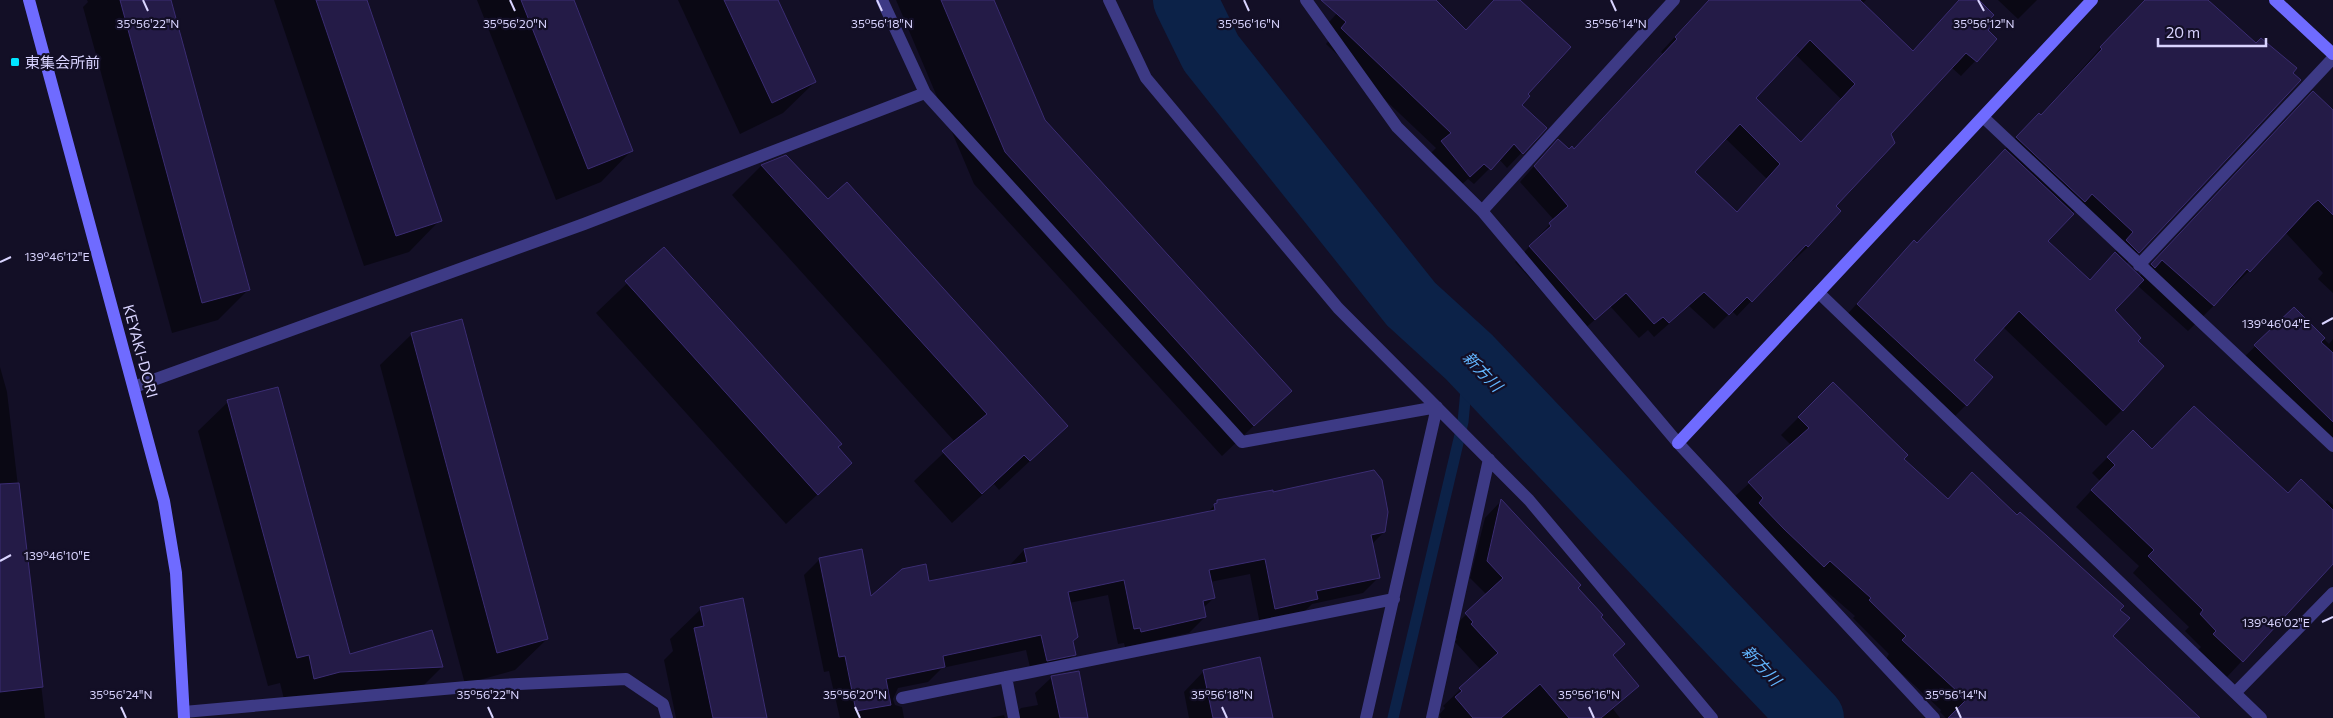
<svg xmlns="http://www.w3.org/2000/svg" width="2333" height="718" viewBox="0 0 2333 718" font-family="Commissioner,'Noto Sans JP',sans-serif">
<rect width="100%" height="100%" fill="#130f26"/>
<!-- shadow -->
<path fill="#0007" fill-rule="evenodd" d="M87,0h83l79,289 -31,31 -46,13 -89,-326 5,-5z
M274,0h92l74,220 -31,32 -45,14z
M477,0h96l59,150 -31,32 -45,18z
M678,0h98l39,82 -32,31 -43,21z
M896,0h97l51,120 246,271 -68,65 -248,-272z
M1325,0h109l32,31 29,-31h24l7,94 -6,11 25,23 -38,40 -8,-9 -25,25 -6,-5 -14,12 -28,-33 10,-10 -110,-104 5,-6 -9,-8 17,-19z
M1709,0h157l-4,4 51,48 47,-52h17l12,18 -3,12 10,9 -35,37 -10,-9 -62,67 -55,72 5,5 -31,36 -15,14 -2,-2 -54,57 -5,-5 -18,18 -25,-23 -35,31 -6,-7 -9,8 -29,-32 -30,27 -65,-71 39,-42 -34,-38 24,-27 29,-5 90,-96 -2,-2zM1795,54l46,45 -40,44 -47,-45zM1725,138l42,41 -30,34 -44,-41z
M1998,0h39l-19,19z
M2152,0h58l-72,252 -12,12 13,13 149,-159 45,-6v181l-15,-14 5,-6 -38,-41 -36,39 -61,60 -51,-46 -24,25 24,31 -15,69 -16,16 -103,-99 -30,33 -7,45 -16,16 -109,-100 58,-63 18,-14 107,-115 16,-13 73,-82zM2076,209l43,39 -30,33 -43,-40z
M786,157l42,44 239,225 -68,64 -5,-6 -42,39 -38,-42 41,-39 -223,-247 29,-29z
M664,248l172,200 -17,45 -33,31 -190,-211z
M2294,309l35,35 4,-5v111l-94,-88z
M412,334l135,305 -32,31 -50,14 -85,-319z
M0,367l7,25 38,326h-45z
M1833,383l69,76 45,41 25,-26 146,136 -7,26 87,82h-252l-6,-6 1,-2 -55,-51 3,-5 -36,-36 2,-2 -44,-38 -80,-78 60,-55 -10,-10z
M228,402l121,253 93,12 -29,29 -127,11 -6,-24 -12,3 -70,-255z
M2133,432l19,18 136,44 37,9 2,-3 6,5v58l-106,114 -29,-27 3,-3 -16,-16 4,-4 -56,-54 6,-7 -63,-59 24,-26 -8,-8z
M1272,494l112,38 -12,12 7,33 -16,16 -51,11 -11,11 -41,9 -10,-50 -40,8 4,16 -11,10 2,9 -16,16 -64,14 -1,-4 -6,1 -10,-49 -39,8 6,51 -16,16 -27,6 -6,-26 -84,18 -14,14 -30,6 -5,11 2,6 7,2 2,11h-64l-11,-47 -5,1 -20,-97 16,-16 51,40 57,-17 81,-16 15,-16 182,-36 12,-12z
M1501,501l98,116 13,39 25,30 -24,23 7,9h-179l-2,-3 6,-7 -2,-2 38,-36 -26,-28 2,-3 -8,-8 38,-36 -17,-17 15,-60z
M701,609l65,109h-90l-12,-58 9,-9 -3,-12z
M1204,671l68,47h-83l-5,-26z
M1078,672l10,46h-77l10,-10 17,-3 -3,-12 16,-15z
M1004,715l1,3h-15z"/>
<g fill="none" stroke-linecap="round" stroke-linejoin="round">
<!-- stream -->
<path stroke="#0c2248" stroke-width="11" d="M1393,718l70,-296 6,-65"/>
<!-- river -->
<path stroke="#0c2248" stroke-width="64" d="M1185,0l26,53 200,251 58,53 343,361"/>
</g>
<!-- building -->
<path fill="#241b47" stroke="#3b2d73" fill-rule="evenodd" d="M120,0h51l79,290 -48,13z
M316,0h51l75,221 -46,15z
M521,0h53l59,151 -45,18z
M724,0h54l38,82 -44,21z
M941,0h53l51,120 247,271 -38,35 -249,-274z
M1321,0h115l30,30 28,-30h26l51,47 -43,47 2,2 -8,9 25,23 -24,26 -9,-10 -23,26 -7,-6 -14,13 -29,-36 10,-8 -110,-105 5,-6z
M1709,0h151l53,51 46,-51h20l15,15 -3,3 4,4 -7,8 9,9 -20,23 -11,-9 -75,81 4,9 -59,63 5,5 -33,36 -2,-2 -54,57 -5,-5 -18,18 -25,-23 -35,31 -6,-6 -9,7 -28,-31 -31,27 -66,-74 22,-20 -2,-3 19,-17 -34,-40 24,-27 11,10 3,-3 2,3 103,-110 -2,-2zM1810,40l45,44 -54,58 -45,-44zM1740,124l40,40 -43,48 -42,-40z
M2145,0h63l48,43 5,-5 36,30 -4,5 8,7 -162,173 -13,-13 7,-8 -41,-38 -7,8 -69,-65 23,-24 2,2 61,-66 -2,-2z
M2313,91l20,19v105l-15,-15 -5,4 -63,68 -3,-3 -33,37 -52,-46 -7,8 -4,-4z
M2005,149l69,65 -26,27 42,39 25,-28 29,28 -29,30 26,28 -3,3 26,25 -41,45 -104,-100 -45,49 19,17 -26,29 -110,-102 57,-64 3,3z
M786,155l42,44 19,-17 221,244 -38,35 -6,-6 -42,39 -40,-43 45,-37 -226,-249z
M664,247l178,197 -4,3 14,16 -34,32 -193,-214z
M2294,307l31,31 -4,4 12,11v69l-79,-77z
M462,319l86,320 -51,14 -86,-320z
M1833,382l75,73 -4,4 44,40 24,-27 45,43 3,-3 27,24 77,70 -4,4 10,8 -17,18 87,82h-252l17,-17 -8,-8 1,-1 -56,-52 4,-4 -37,-36 2,-2 -41,-37 -6,6 -40,-38 -25,-26 4,-5 -15,-16 61,-54 -11,-11z
M278,387l72,267 82,-24 11,37 -103,5 -26,7 -5,-24 -12,3 -70,-258z
M2194,406l94,87 13,-14 32,31v54l-90,98 -30,-28 3,-3 -16,-17 3,-4 -55,-54 6,-6 -63,-60 24,-25 -8,-8 26,-27 19,19z
M1374,470l8,10 6,32 -3,20 -14,3 9,43 -64,13 2,8 -43,10 -10,-50 -56,11 6,28 -12,3 3,16 -65,15 -1,-4 -6,1 -10,-49 -56,12 10,45 -5,4 3,14 -29,6 -6,-26 -98,21 2,11 -59,12 5,26 -35,6 -11,-55 -6,1 -20,-99 43,-9 9,47 31,-27 24,-5 3,17 98,-19 -3,-13 191,-39 -1,-6 3,-1v-3l56,-10v2z
M19,483l24,204 -43,5v-208z
M1501,499l80,86 -3,3 25,27 -2,2 24,27 -12,11 26,31 -38,32h-32l-29,-34 -39,34h-28l-18,-21 7,-6 -3,-3 39,-35 -27,-29 2,-2 -8,-9 38,-35 -16,-17z
M743,598l24,120h-54l-19,-90 10,-2 -4,-19z
M1260,657l13,61h-60l-10,-48z
M1079,671l9,47h-28l-9,-42z"/>
<g fill="none" stroke-linecap="round" stroke-linejoin="round">
<!-- street -->
<path stroke="#3d3a85" stroke-width="12" d="M882,0l43,93 317,349 195,-35
M1109,0l37,78 86,103 106,127 191,192 183,218
M1306,0l91,127 85,84 196,232 256,275
M1983,117l350,329
M1482,211l192,-211
M2139,265l194,-207
M1819,293l442,425
M134,387l450,-163 341,-131
M1006,677l8,41
M2235,693l98,-100
M902,698l492,-99
M184,712l294,-26 148,-7 37,25 4,14
M1366,718l71,-311
M1432,718l57,-259"/>
<!-- secondary -->
<path stroke="#6f6bff" stroke-width="12" d="M29,0l135,501 12,72 8,145
M2275,0l58,54
M1678,443l414,-443"/>
</g>
<!-- ticks -->
<path fill="none" stroke="#d9d4ff" stroke-width="2" d="M143,0l5,11M510,0l5,11M877,0l5,11M1244,0l5,11M1611,0l5,11M1978,0l6,11M0,262l11,-5M2322,324l11,-6M0,561l11,-6M2322,622l11,-5M121,707l5,11M488,707l5,11M855,707l5,11M1222,707l5,11M1589,707l5,11M1956,707l5,11"/>
<!-- markers -->
<rect fill="#00e5ff" stroke="#130f26" stroke-width="2" x="10" y="57" width="10" height="10" rx="2.5"/>
<g text-anchor="middle" dominant-baseline="central" stroke-width="4.5" stroke-linejoin="round" paint-order="stroke">
<!-- poi labels -->
<g font-size="15" fill="#d9d4ff" stroke="#130f26" text-anchor="start">
<text x="25" y="62">東集会所前</text>
</g>
<!-- street labels -->
<g font-size="15" fill="#d9d4ff" stroke="#130f26">
<text transform="translate(141 351) rotate(75)">KEYAKI-DORI</text>
</g>
<!-- water labels -->
<g font-size="16" font-style="italic" fill="#62b6ff" stroke="#130f26">
<text transform="translate(1483 371) rotate(46)">新方川</text>
<text transform="translate(1762 665) rotate(47)">新方川</text>
</g>
</g>
<g font-size="12" text-anchor="middle" fill="#d9d4ff" stroke="#130f26" stroke-width="4.5" stroke-linejoin="round" paint-order="stroke">
<text x="148" y="28">35°56'22"N</text>
<text x="515" y="28">35°56'20"N</text>
<text x="882" y="28">35°56'18"N</text>
<text x="1249" y="28">35°56'16"N</text>
<text x="1616" y="28">35°56'14"N</text>
<text x="1984" y="28">35°56'12"N</text>
<text x="57" y="261">139°46'12"E</text>
<text x="2276" y="328">139°46'04"E</text>
<text x="57" y="560">139°46'10"E</text>
<text x="2276" y="627">139°46'02"E</text>
<text x="121" y="699">35°56'24"N</text>
<text x="488" y="699">35°56'22"N</text>
<text x="855" y="699">35°56'20"N</text>
<text x="1222" y="699">35°56'18"N</text>
<text x="1589" y="699">35°56'16"N</text>
<text x="1956" y="699">35°56'14"N</text>
</g>
<!-- scale -->
<path d="M2158 38v8h108v-8" fill="none" stroke="#d9d4ff" stroke-width="2.5"/>
<text x="2166" y="38" font-size="15" fill="#d9d4ff" stroke="#130f26" stroke-width="4" paint-order="stroke">20 m</text>
</svg>
